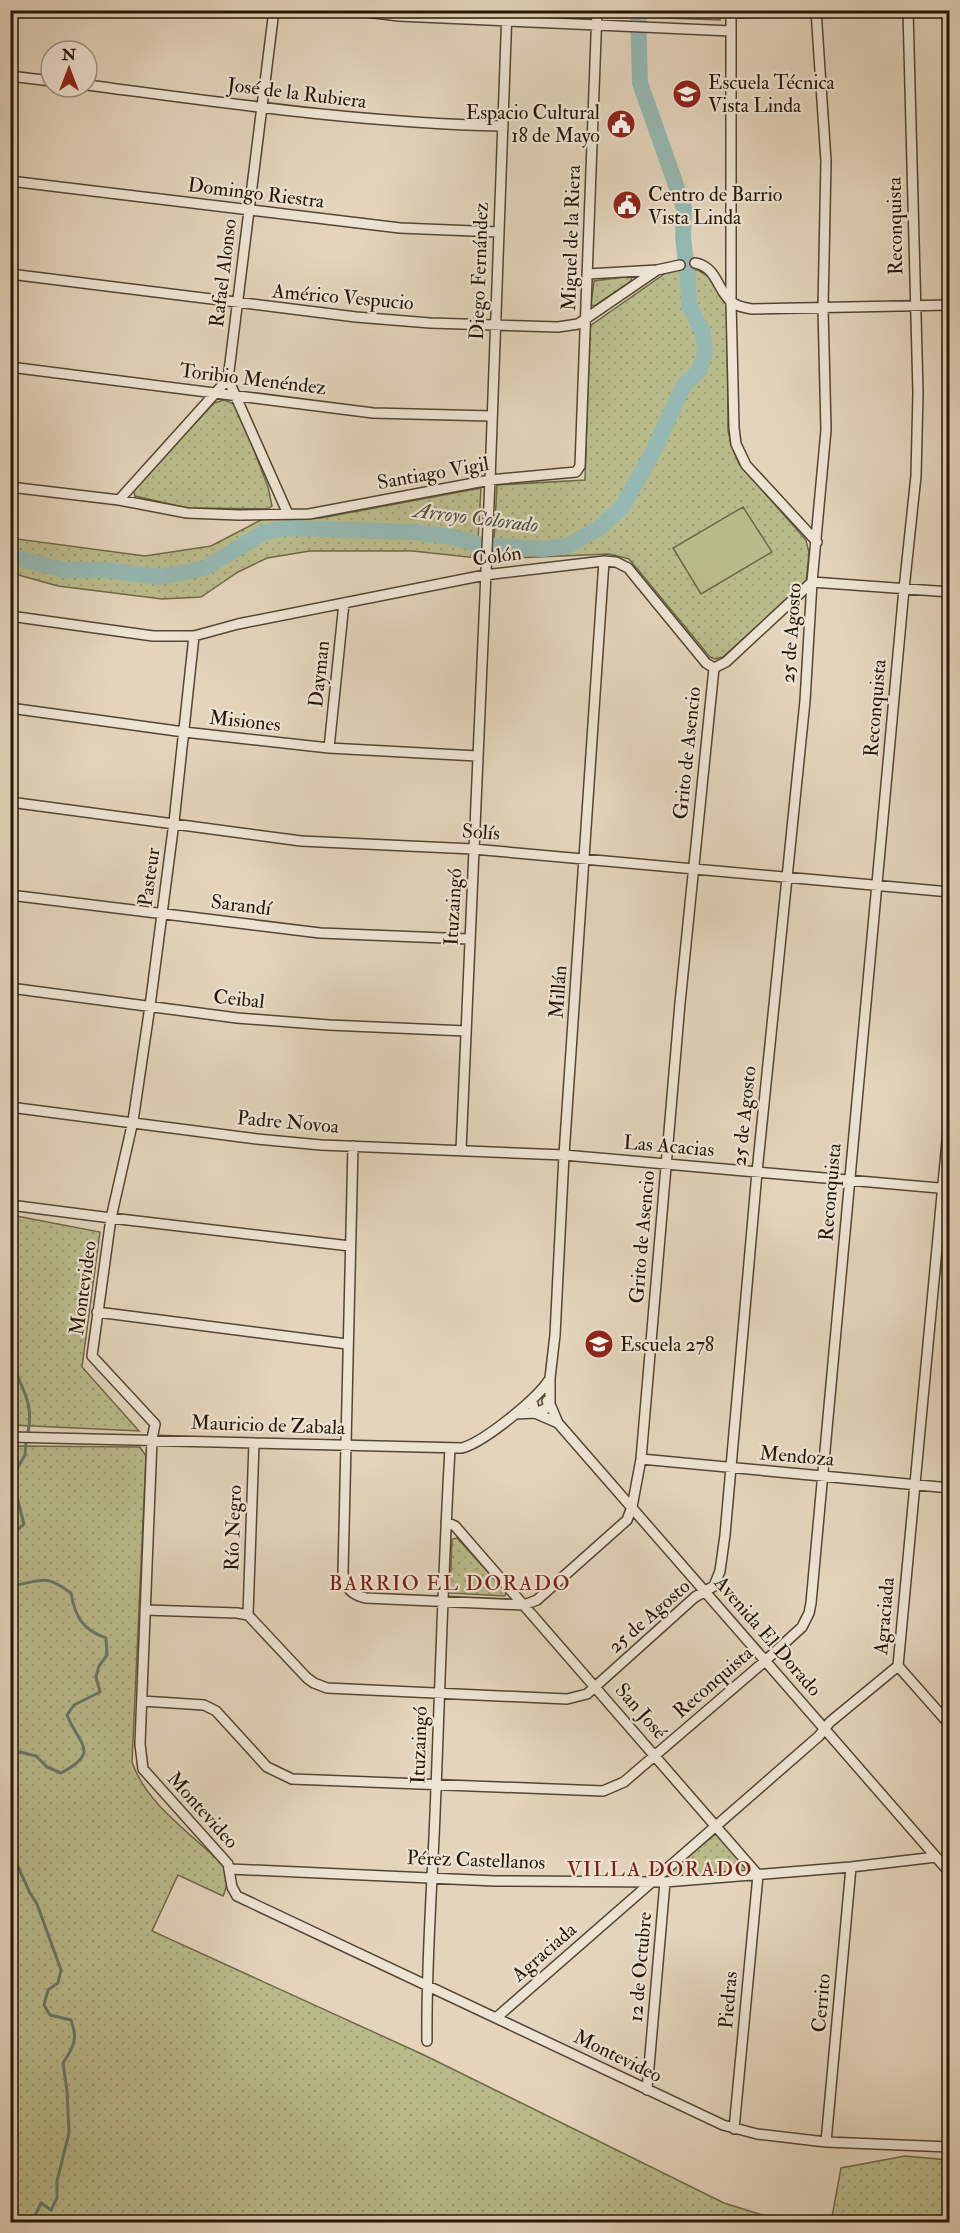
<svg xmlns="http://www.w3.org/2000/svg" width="960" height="2233" viewBox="0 0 960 2233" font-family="'IM FELL Double Pica',serif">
<defs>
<pattern id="grass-dots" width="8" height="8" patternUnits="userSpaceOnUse" patternTransform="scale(1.5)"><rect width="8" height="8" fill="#babb8b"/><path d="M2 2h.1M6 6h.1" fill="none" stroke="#a0a076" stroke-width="1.8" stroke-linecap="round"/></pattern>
<pattern id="park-tufts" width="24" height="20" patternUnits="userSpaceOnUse" patternTransform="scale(1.5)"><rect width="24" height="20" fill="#babb8b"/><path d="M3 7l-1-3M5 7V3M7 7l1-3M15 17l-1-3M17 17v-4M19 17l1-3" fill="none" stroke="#a0a076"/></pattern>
</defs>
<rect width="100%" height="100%" fill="#e3d4bb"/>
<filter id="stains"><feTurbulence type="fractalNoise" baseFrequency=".00333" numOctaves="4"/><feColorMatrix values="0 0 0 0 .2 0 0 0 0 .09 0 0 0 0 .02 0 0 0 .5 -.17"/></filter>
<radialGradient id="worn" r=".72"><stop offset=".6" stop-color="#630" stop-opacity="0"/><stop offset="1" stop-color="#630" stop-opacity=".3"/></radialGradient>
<!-- grass -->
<path fill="url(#grass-dots)" stroke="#6f6848" stroke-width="1.5" d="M670,270h28l11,7 18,28 1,126 4,16 7,17 67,76 3,13 -3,29 -83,75 -8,2 -5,-2 -81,-98 -20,-5 -116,5 4,-74 88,-5 5,-154z
M632,276l-1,5 -37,25 -3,-1 3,-24z
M224,400l10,4 5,7 29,76 4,19 -4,3 -81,-1 -52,-12 -2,-6 81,-87z
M481,488l-4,70 -64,-7h-103l-43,7 -29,14 -37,25 -39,2 -104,-13 -47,-13 -1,-35 135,18 66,-10 52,-27 58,-1z
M11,1215l89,17 -18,135 57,64 -128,-6z
M10,1446l130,1 6,9 -14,306c14,42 59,71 90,102 6,9 6,22 1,32l-45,-21 -26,56 272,124 300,148 61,19h-774z
M457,1538l49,54 -1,4 -55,-3 2,-54z
M714,1835h4l28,32 -1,4 -77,6 -1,-3z
M905,2156l44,4v62h-118l10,-54z"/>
<!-- park -->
<path fill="url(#park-tufts)" stroke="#6f6848" stroke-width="1.5" d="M611,11h109v9l-109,-4z"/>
<!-- pitch -->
<path fill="#babb8b" stroke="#6f6848" stroke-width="1.5" d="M743,507l29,45 -71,42 -28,-46z"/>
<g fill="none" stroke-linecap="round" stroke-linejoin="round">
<!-- stream -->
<path stroke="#68776d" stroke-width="3" d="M10,1356c8,29 25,43 18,76
M10,1536l14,-12 -11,-42 5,-15 7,-12 1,-13
M10,1584l3,2c30,-6 32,-12 58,7 4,24 12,37 35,45l1,17 -8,11 -3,11 4,15 -26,13 -7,10c12,30 34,37 -6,58l-14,-6 -11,-11 -16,-4 -8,5 -2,7
M10,1837l3,19 17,37 7,11 24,66 -3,13 -10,7 -4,15 6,10 21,5c7,18 3,27 -8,43l4,28 2,42 -12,48v17l-6,12 -10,-7 -9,19
M10,2222h2"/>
<!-- river -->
<path stroke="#95b8b2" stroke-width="16" d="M10,556l54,14h42l55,7 44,-9 60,-36 22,-4 126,4 39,5 30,8 61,4 24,-3 31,-17 24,-22 28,-49 34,-73 15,-14 6,-19 -2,-19 -14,-28 -1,-26 -5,-42 1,-29 -44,-125 -2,-73"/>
<!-- minor casing -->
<g stroke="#544632" stroke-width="12">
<path id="minor" d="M350,10l49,6 332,15
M731,10v292l3,126 2,16 10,21 71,77
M731,13l105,-3
M10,76l41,5
M87,85c138,18 276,38 416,41
M10,181l390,47 98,4
M695,263c23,4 22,29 38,40 6,4 12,5 19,6l198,-4
M10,274l346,43 74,6 128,4 20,-3 79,-54
M588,274l69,-4 23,-5
M10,367l363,46 118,3
M228,379l60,135
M10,487l109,13 68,13 52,2 70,-1 181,-34 86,-8 4,-6 17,-456
M119,500l109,-121 46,-369
M604,561l-40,594 -9,180 -5,43v26l8,19 392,450
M10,616l143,20h41l44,-12 247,-49 119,-14 12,1 12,6 78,95 8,5
M194,636l-20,186 -24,184 -17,115 -22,97 -19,138 63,68 -3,15 -12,305 3,25 85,95 4,23 5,9 486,229 34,9 69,8 124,5
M714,668l12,-6 86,-80 138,10
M10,708l174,24 145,16 148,8
M329,748l15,-145
M10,802l291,39 172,8 477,43
M10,895l310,38 149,6
M10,988l227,30 92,7 137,6
M10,1107l247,32 64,6 243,10 386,34
M353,1146l-10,426c1,15 8,23 23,26l158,7 13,-5 90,-80 5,-13 9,-48 39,-456 34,-335
M461,1150l29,-670 17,-470
M10,1205l101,13 239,28
M97,1312l250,32
M532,1400l3,13 10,-4 5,-5 -3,-3
M515,1414l20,-1 23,10
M10,1437l452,11c22,-6 75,-49 87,-68
M641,1459l309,29
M446,1522l9,4 303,349 -24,254
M145,1610l92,3 11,2 59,63 7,5 13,5 240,11 20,-5 108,-97 19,-11 6,-15 5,-36 32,-363 48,-471 7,-119 14,-152 -3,-122 3,-147 -10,-151
M248,1615l6,-172
M898,1666l52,59
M142,1701l62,4 12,6 51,56 25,12 311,12 21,-9 141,-121 37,-34 7,-14 2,-10 93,-1014 12,-113 2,-83 -10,-383
M230,1869l265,12 170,1 186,-15 85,-10
M496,2018l323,-282 11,-14 68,-56 52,-557
M427,2041c-1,-76 5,-151 8,-227 5,-122 8,-244 15,-365
M647,2090l18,-208
M826,2142l25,-275"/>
</g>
<!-- minor -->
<use href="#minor" stroke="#ede3d3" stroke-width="9"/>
</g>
<!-- icons -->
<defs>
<g id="school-disc" transform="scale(1.5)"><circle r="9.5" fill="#8f2418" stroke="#ede3d3"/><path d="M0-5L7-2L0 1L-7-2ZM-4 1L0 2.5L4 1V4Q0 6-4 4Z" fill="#fff"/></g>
<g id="civic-disc" transform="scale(1.5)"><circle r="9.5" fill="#8f2418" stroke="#ede3d3"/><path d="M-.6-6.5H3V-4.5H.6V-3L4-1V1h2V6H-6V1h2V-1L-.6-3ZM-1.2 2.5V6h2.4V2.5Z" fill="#fff"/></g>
</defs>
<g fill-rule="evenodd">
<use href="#school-disc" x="687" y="94"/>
<use href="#civic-disc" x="621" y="124"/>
<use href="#civic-disc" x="627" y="205"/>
<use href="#school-disc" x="599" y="1344"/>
</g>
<g text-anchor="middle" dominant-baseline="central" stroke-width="4.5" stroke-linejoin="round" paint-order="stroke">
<!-- poi labels -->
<g font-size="20" fill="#241605" stroke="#ede3d3" text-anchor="start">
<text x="708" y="82">Escuela Técnica<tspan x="708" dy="23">Vista Linda</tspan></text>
<text x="600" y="112" text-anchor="end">Espacio Cultural<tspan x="600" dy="23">18 de Mayo</tspan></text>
<text x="648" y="194">Centro de Barrio<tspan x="648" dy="23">Vista Linda</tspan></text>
<text x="620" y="1344">Escuela 278</text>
</g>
<!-- street labels -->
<g font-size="20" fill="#241605" stroke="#ede3d3">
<text transform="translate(297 93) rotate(7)">José de la Rubiera</text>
<text transform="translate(256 193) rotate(7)">Domingo Riestra</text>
<text transform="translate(895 226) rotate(-91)">Reconquista</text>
<text transform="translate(571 238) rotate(-88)">Miguel de la Riera</text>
<text transform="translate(479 271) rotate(-88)">Diego Fernández</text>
<text transform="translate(223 273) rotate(-83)">Rafael Alonso</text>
<text transform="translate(343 297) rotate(5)">Américo Vespucio</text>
<text transform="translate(253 379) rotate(7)">Toribio Menéndez</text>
<text transform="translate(433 473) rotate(-10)">Santiago Vigil</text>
<text transform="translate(497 556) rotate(-8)">Colón</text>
<text transform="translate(791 633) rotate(-86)">25 de Agosto</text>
<text transform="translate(319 674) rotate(-84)">Dayman</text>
<text transform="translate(875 708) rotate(-85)">Reconquista</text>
<text transform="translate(245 721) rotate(6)">Misiones</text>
<text transform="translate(687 753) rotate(-84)">Grito de Asencio</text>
<text transform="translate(481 832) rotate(4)">Solís</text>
<text transform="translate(149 877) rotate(-82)">Pasteur</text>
<text transform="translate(241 905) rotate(7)">Sarandí</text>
<text transform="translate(453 907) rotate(-87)">Ituzaingó</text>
<text transform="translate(558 992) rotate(-86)">Millán</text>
<text transform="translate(239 999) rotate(6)">Ceibal</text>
<text transform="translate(744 1116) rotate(-84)">25 de Agosto</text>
<text transform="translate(288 1122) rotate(5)">Padre Novoa</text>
<text transform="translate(669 1146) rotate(5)">Las Acacias</text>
<text transform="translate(830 1192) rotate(-85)">Reconquista</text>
<text transform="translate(642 1237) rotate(-85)">Grito de Asencio</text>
<text transform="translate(83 1288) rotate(-82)">Montevideo</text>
<text transform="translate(268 1425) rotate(2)">Mauricio de Zabala</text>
<text transform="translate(797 1456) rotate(5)">Mendoza</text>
<text transform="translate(233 1528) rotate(-88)">Río Negro</text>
<text transform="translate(649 1616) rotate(-41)">25 de Agosto</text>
<text transform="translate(884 1616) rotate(-85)">Agraciada</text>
<text transform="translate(768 1636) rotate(49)">Avenida El Dorado</text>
<text transform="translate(713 1682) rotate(-41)">Reconquista</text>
<text transform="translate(641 1711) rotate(49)">San José</text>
<text transform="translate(419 1745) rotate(-88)">Ituzaingó</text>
<text transform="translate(203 1810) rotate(48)">Montevideo</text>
<text transform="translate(476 1860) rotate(2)">Pérez Castellanos</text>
<text transform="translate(544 1952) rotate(-41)">Agraciada</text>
<text transform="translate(640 1967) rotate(-85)">12 de Octubre</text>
<text transform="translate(728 2000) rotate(-85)">Piedras</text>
<text transform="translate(821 2003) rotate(-85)">Cerrito</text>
<text transform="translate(618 2056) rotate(26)">Montevideo</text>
</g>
<!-- water labels -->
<g font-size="21" font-style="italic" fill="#4c4f42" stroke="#ede3d3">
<text transform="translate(476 518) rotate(7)">Arroyo Colorado</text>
</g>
<!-- neighbourhood labels -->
<g font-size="21" letter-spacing="1.5" fill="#7a1f14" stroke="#ede3d3">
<text x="450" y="1583">BARRIO EL DORADO</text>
<text x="660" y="1869">VILLA DORADO</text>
</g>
</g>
<!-- margin -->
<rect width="960" height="2233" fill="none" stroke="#e3d4bb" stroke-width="36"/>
<rect x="12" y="12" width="936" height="2209" fill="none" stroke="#241605" stroke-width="3"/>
<rect x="18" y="18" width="924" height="2197" fill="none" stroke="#241605" stroke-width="1.5"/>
<!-- north arrow -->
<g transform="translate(69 69)"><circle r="28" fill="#ede3d3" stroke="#9d9181" stroke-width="1.5"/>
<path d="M0-4.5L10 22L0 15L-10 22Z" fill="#8f2418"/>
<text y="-9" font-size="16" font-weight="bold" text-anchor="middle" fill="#241605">N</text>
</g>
<rect width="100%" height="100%" filter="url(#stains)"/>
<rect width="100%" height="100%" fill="url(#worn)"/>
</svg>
